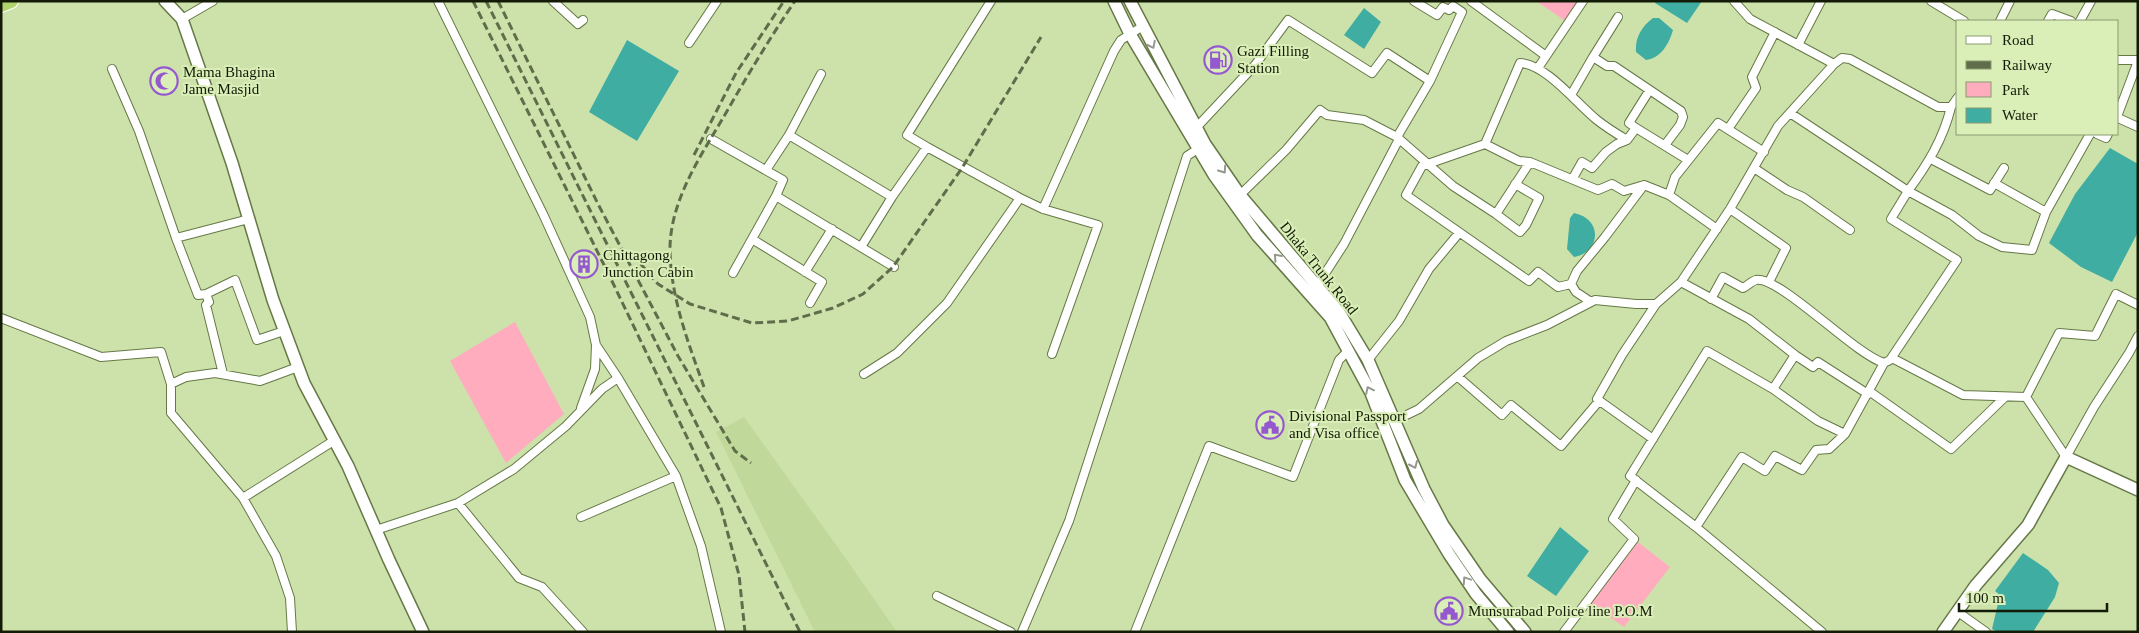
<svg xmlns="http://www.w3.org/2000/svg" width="2139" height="633" viewBox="0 0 2139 633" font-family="Georgia,serif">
<rect width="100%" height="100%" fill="#cde2ab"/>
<!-- built -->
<path fill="#c0d89a" d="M744,417l100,139 53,76h-82l-99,-200z"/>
<!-- green -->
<path fill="#ffacbe" d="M1536,1h44l-13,21z
M515,322l49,92 -58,49 -56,-102z
M1638,542l32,25 -46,60 -34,-24z"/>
<!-- water -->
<path fill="#3fada1" d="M1656,1h46l-15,22 -32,-20z
M1364,8l17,14 -17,27 -20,-14z
M1653,18h6l14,12c-4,14 -12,28 -27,30l-10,-8c-1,-14 5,-25 17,-34z
M627,40l52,31 -42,70 -48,-29z
M2110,148l28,16v68l-26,50 -31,-15 -32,-24 26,-49z
M1574,213c30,6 26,40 0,44l-7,-8 3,-31z
M1560,527l29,24 -33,45 -29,-20z
M2023,553l25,17 11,13 -4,14 -22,35h-35l-6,-3 8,-34 -5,-4z"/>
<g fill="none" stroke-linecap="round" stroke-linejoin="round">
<!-- street casing -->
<g stroke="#667846" stroke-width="10">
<path id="street" d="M438,1l105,213 47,103 6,28 22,33 -16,11 -36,37 -52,43 -56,34 61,75 23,9 41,45
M553,1l25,23 5,-4
M1414,1l23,14 6,-8 6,3 4,-4 9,6 -32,69
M1471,1l75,55
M1931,1l33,20
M182,19l31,-18
M2000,21l10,-20
M2048,21l4,-7 19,7
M2080,21l11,-20
M689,43l28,-42
M1798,45l23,-44
M1593,57l25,-40
M2118,60h20
M1834,64l8,-6 8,1 88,48h13l7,-10
M1538,68l45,-67
M112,69l27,62 37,107 73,-19
M1571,95l22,-38 14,9h7l67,45 2,6 -3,8 -15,20
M1951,107c-8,33 -24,58 -43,84l44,24 27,21 23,11 30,3 14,-38 44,-78
M2118,114l20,-53
M2118,118l20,9
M1636,128l-7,-5 20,-32
M1195,129l60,-64 33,-45 84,53 15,-20 43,28 -33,56
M1728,129l28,-41 -4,-11 23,-45
M2097,134l9,4 2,-4
M789,135l103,62 -31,50
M711,139l72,41 -7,16 118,71
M1485,144l35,-81c26,1 57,41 77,57 10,8 20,14 30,20
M927,147l-20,-12 84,-134
M1931,159l59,31 14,-22
M1754,168l33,22 16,7 47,33
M766,170l23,-35 32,-61
M1573,178l9,-16 10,6 14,-16 11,-8 10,-4 9,-12 52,32
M1994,183l52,29
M1515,184l24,14 -13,27 -6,7 -24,-18 34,-52
M1240,195l46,-45 34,-40 7,5 37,5 33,17 56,49 43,28
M1669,195l6,-18 43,-54 46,29
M892,197l35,-50 93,51 23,11 55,16 -46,129
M1043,209l71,-158 7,-11 22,-14
M1730,209l56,39 -17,34
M176,238l22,57 8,-1 3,8 -3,3 17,69
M752,239l70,43 -12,21
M805,272l27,-43
M733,273l43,-77
M1681,282l68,37 46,36
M1571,284l-13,3 -20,-15 -9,9 -123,-86 16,-29 63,-22 34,17 11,1 68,28 14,-6 12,7 20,-6
M1317,286l27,-42 55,-105
M206,294l29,-14 22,60 27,-9
M1711,299l12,-22 20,11c4,-2 9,-7 13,-8 24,-4 98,74 128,83l6,-3 67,-100 -66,-41 17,-28 -118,-78
M1591,302l-15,-10 -5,-8 6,-13 28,-34 39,-52 25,10 48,34
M2138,305l-22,-11 -21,42 -36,-3 -33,64 40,60 28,-50 35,-54 9,-17
M1,318l100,39 60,-5 10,32 15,-7 29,-4 45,8 38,-14
M1892,358l71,37 63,2
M1368,360l31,-39 30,-52 30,-36
M864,374l33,-21 50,-50 73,-105
M1457,376l45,39 9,-10 50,41 38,-45
M171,384v29l72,85 33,58 14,42 2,34
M1869,391l82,58 54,-52
M581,408l14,-39 1,-24
M1394,421l25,-12 59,-51 28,-17 41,-16 48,-25 41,4h20l25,-22 49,-73 48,-83 56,-62 -84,-45 -16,-18
M1845,434l-27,-13 -45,-32 22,-34 18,12 5,-5 50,32
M1653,439l-56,-40 25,-44 34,-51
M676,476l25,70 20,86
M243,498l92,-58
M581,517l95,-41 -58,-98
M1696,527l-66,-51 77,-125 66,38
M376,530l82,-27
M937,596l74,36
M1958,612l28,20
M1022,632l47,-111 118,-365 14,-9
M1135,632l74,-186 84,31 46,-117 9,-9
M1564,632l70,-93 -21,-20 23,-39
M1822,632l-126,-105 46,-70 23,14 10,-15 27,14 14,-20 13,-1 16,-15 39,-71"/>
</g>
<!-- secondary casing -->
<g stroke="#667846" stroke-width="14">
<path id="secondary" d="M165,1l17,18 50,144 41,137 31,83 44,83 41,94 34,72
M1114,1l16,33 84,141 43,60 73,82 41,76 34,87 44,74 27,40 32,38
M1130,1l75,143 35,51 99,117 29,48 56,129 19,36 37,54 45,53
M1943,632l33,-47 52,-60 38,-68 72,33"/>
</g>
<!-- highway casing -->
<g stroke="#fff" stroke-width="16">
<path id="highway" d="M1,5l10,-4"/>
</g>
<!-- street -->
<use href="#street" stroke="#fff" stroke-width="8"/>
<!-- secondary -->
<use href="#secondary" stroke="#fff" stroke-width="11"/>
<!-- highway -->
<use href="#highway" stroke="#b1d56c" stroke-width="14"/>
<!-- rail -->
<path stroke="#606d4b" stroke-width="3" stroke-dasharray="8 4" stroke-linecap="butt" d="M473,1l137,276 111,231 18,67 6,57
M486,1l314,631
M498,1l100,203 80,152 57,95 16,12
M694,155l42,-82 48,-72
M633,255l25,29 32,20 62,19 36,-2 45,-13 30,-14 30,-27 32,-46 37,-53 79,-131
M704,387c-16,-45 -34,-91 -34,-140 1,-47 30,-90 53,-129 23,-40 46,-79 72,-117"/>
</g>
<!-- one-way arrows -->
<defs><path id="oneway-chevron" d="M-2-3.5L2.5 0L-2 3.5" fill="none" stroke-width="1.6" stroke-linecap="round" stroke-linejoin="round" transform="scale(1.25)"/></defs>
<g stroke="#95988f">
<use href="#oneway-chevron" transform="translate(1152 45) rotate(63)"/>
<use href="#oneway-chevron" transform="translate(1223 170) rotate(55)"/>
<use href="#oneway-chevron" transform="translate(1277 257) rotate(-132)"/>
<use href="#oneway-chevron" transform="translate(1369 390) rotate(-116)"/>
<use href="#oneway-chevron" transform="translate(1414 465) rotate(66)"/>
<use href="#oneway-chevron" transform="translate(1466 580) rotate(-124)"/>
</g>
<!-- icons -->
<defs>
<g id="fuel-ring" transform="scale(1.4375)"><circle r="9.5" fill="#daefb8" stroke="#9558cf" stroke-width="1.5"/><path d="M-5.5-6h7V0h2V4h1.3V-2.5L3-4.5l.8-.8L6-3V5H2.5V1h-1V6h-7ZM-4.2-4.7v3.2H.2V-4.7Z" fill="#9558cf"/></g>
<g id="mosque-ring" transform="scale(1.4375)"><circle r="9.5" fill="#daefb8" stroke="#9558cf" stroke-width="1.5"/><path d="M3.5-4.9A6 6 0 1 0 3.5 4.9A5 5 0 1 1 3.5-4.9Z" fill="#9558cf"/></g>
<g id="building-ring" transform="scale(1.4375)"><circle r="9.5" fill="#daefb8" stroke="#9558cf" stroke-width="1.5"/><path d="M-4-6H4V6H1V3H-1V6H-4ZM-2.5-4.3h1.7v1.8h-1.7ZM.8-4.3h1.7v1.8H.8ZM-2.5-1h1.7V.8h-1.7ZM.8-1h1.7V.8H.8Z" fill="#9558cf"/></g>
<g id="civic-ring" transform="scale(1.4375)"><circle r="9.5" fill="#daefb8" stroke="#9558cf" stroke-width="1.5"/><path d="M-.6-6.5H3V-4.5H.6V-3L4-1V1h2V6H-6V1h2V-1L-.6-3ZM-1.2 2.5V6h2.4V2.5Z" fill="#9558cf"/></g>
</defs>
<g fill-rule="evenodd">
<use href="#fuel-ring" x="1218" y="60"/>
<use href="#mosque-ring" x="164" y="81"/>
<use href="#building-ring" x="584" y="264"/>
<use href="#civic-ring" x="1270" y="425"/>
<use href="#civic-ring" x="1449" y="611"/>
</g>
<g text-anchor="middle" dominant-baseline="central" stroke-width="4" stroke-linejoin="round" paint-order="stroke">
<!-- poi labels -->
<g font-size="15" fill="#131a06" stroke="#daefb8" text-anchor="start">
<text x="1237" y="51">Gazi Filling<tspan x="1237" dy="17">Station</tspan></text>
<text x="183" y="72">Mama Bhagina<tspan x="183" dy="17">Jame Masjid</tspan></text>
<text x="603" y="255">Chittagong<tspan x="603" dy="17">Junction Cabin</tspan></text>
<text x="1289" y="416">Divisional Passport<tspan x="1289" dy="17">and Visa office</tspan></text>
<text x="1468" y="611">Munsurabad Police line P.O.M</text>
</g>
<!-- street labels -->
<g font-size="15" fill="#131a06" stroke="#daefb8">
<text transform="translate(1319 268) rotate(51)">Dhaka Trunk Road</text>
</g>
</g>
<!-- border -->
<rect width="2139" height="633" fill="none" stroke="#131a06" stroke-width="5"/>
<!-- legend -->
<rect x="1956" y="20" width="162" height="115" fill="#daefb8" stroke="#8a9a71"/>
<rect x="1966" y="36" width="25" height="8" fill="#ffffff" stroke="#8a9a71"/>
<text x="2002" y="45" font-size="15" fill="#131a06">Road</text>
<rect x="1966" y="61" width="25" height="8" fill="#606d4b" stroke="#8a9a71"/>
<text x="2002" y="70" font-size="15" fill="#131a06">Railway</text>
<rect x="1966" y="82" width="25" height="15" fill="#ffacbe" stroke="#8a9a71"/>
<text x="2002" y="95" font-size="15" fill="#131a06">Park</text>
<rect x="1966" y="108" width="25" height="15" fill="#3fada1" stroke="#8a9a71"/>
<text x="2002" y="120" font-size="15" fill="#131a06">Water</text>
<!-- scale -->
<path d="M1959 603v8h148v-8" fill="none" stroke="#131a06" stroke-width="2.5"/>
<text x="1966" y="603" font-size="15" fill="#131a06" stroke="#daefb8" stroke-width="4" paint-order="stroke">100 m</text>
</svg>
